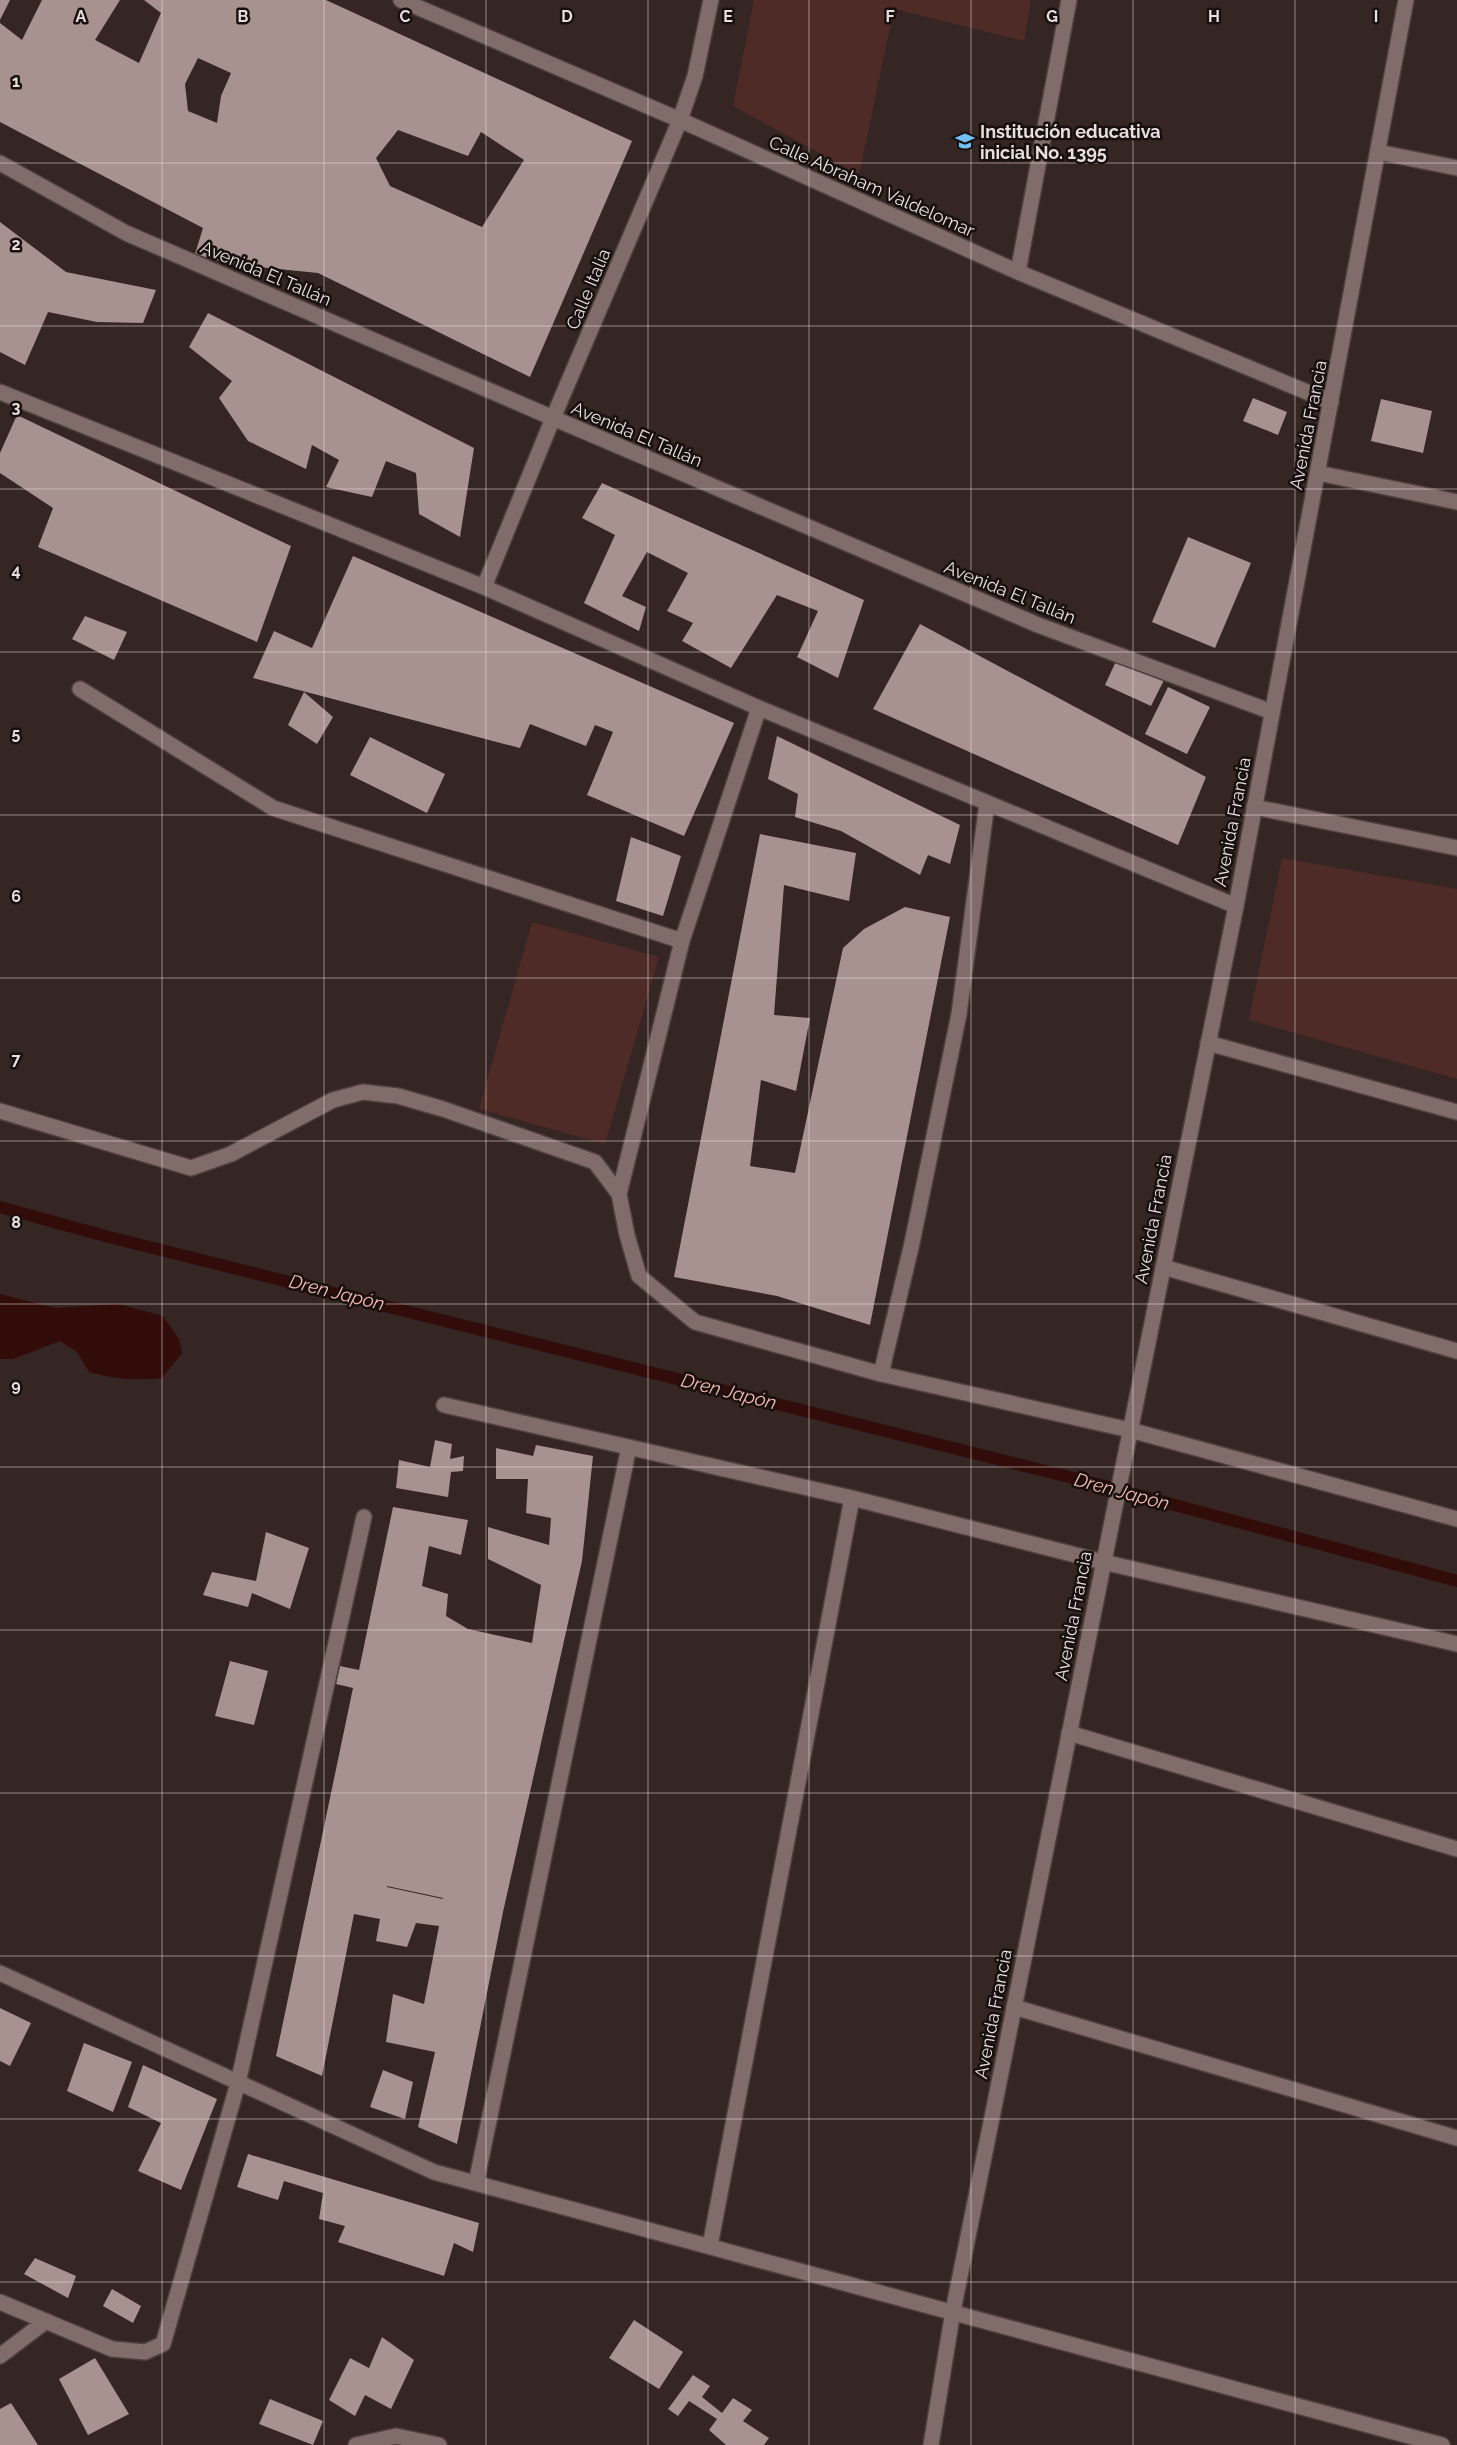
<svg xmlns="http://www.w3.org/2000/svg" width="1457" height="2445" viewBox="0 0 1457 2445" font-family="Raleway,sans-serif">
<rect width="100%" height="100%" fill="#352523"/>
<!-- green -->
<path fill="#4e2b26" d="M754,0h277l-7,41 -130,-32 -35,166 -126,-69z
M1282,858l175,31v190l-208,-59z
M532,922l127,35 -54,187 -126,-35z"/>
<!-- water -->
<path fill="#310c09" d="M0,1294l55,14 64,-4 44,12 16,23 3,14 -20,25c-25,3 -49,1 -73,-6l-12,-20 -17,-11 -47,18h-13z"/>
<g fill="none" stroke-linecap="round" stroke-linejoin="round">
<!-- stream -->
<path stroke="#310c09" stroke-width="12" d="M0,1207l105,29 996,249 356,96"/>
</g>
<!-- building -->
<path fill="#a7928f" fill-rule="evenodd" d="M0,0h10l-10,20z
M42,0h78l-25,40 44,23 22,-50 -17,-13h182l306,141 -102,236 -212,-104 -88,-9 -35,-10 8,-26 -203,-106v-99l22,17zM198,58l33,15 -10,23 -4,27 -29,-12 -3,-27zM398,130l70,26 13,-24 43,28 -42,67 -92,-41 -14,-28z
M0,222l66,50 90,18 -13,33 -46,-1 -49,-10 -23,53 -25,-13z
M208,313l266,135 -14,89 -41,-23 -3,-41 -30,-12 -14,36 -46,-10 13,-27 -27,-15 -6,24 -58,-28 -29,-43 13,-17 -43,-34z
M1253,398l34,14 -9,23 -35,-14z
M1381,399l51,12 -9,42 -52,-12z
M17,415l274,131 -34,96 -219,-95 15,-39 -53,-35v-20z
M602,483l262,117 -26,78 -41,-21 21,-46 -41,-16 -46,73 -49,-27 11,-18 -26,-12 21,-38 -41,-21 -25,44 24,11 -7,24 -55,-28 31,-68 -33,-17z
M1188,537l63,26 -36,85 -63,-26z
M353,556l381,167 -50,113 -97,-41 26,-63 -18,-7 -9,21 -56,-22 -10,24 -267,-70 21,-47 38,17z
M85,616l42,16 -13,28 -42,-21z
M920,624l286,153 -28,68 -305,-136z
M1117,659l47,21 -13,26 -46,-21z
M1168,687l42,20 -23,47 -42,-20z
M304,692l29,25 -16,27 -29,-19z
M777,736l183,89 -10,39 -22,-9 -8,20 -79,-44 -46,-14 3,-23 -30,-15z
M370,737l75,37 -18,39 -77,-38z
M760,834l96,19 -7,48 -65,-16 -10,130 36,3 -14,73 -35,-11 -11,86 45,7 48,-225 21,-19 41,-22 45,10 -80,408 -93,-29 -103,-19z
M631,837l50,19 -18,60 -47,-15z
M435,1440l17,4 -2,15 14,-3 -1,15 -12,1 -3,25 -52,-9 3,-28 31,7z
M536,1445l57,11 -7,67 -4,38 -79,351 -46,232 -39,-17 17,-75 -49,-10 7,-48 31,10 15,-78 -23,-3 -9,24 -31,-6 4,-22 -26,-5 -32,162 -46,-20 77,-368 -17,-4 4,-18 19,4 34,-163 75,13 -7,35 -32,-9 -7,40 26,8 -2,22 22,13 64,14 9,-58 -53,-26v-32l61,18 2,-27 -25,-5 2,-34h-32v-31l37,8zM387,1886l56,12v1l-56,-12z
M266,1532l43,16 -19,61 -38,-16 -4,14 -45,-12 9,-23 44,9z
M230,1661l38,10 -14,54 -39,-9z
M0,2008l31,15 -21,43 -10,-5z
M84,2043l48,19 -19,50 -46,-21z
M143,2065l74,34 -36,91 -43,-19 23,-48 -33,-16z
M383,2070l30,12 -8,37 -35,-12z
M248,2154l231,69 -6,29 -19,-9 -10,33 -106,-34 7,-16 -26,-7 4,-26 -39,-12 -6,19 -41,-13z
M35,2258l41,18 -8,22 -44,-24z
M112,2289l29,17 -8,17 -30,-17z
M634,2320l49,32 -24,37 -50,-31z
M382,2337l32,23 -23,49 -26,-14 -10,21 -26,-16 21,-42 19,10z
M95,2358l34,56 -41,21 -29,-56z
M693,2375l17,11 -8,11 20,16 11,-15 19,12 -9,11 26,17 -5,7h-38l-17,-15 8,-11 -28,-18 -11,15 -10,-7z
M270,2399l53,22 -10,24 -54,-21z
M11,2403l27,42h-38v-36z"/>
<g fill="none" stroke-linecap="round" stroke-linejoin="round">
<!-- street casing -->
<g stroke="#4d403e" stroke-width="18">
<path id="street" d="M401,0l279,120 338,152 313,130
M1378,152l79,16
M0,163l126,70 427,185 485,207 234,87
M1018,272l51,-272
M0,392l484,195 275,121 477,198
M1318,473l139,29
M484,587l69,-169 127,-298 15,-44 16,-76
M80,689l193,119 409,133
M1254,807l203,41
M1208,1043l249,69
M0,1111l191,57 40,-14 102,-54 30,-8 35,4 45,13 152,53 24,32 8,41 12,41 56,46 186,52 249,56 327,89
M619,1194l63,-253 77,-233
M1163,1267l294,84
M881,1374l31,-131 47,-229 28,-211
M444,1405l408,93 251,64 354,82
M1069,1733l388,116
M0,1973l434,199 1008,273
M1014,2007l443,131
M476,2183l153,-736
M710,2246l142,-748
M0,2302l112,47 33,3 18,-8 75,-261 126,-566
M0,2356l46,-35
M356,2445l40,-9 43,9"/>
</g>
<!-- secondary casing -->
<g stroke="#4d403e" stroke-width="18">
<path id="secondary" d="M931,2445l22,-134 283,-1405 170,-906"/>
</g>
<!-- street -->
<use href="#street" stroke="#806d6a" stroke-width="15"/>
<!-- secondary -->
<use href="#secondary" stroke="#806d6a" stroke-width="15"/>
</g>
<!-- grid -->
<path fill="none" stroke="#e9dedd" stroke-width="1" stroke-opacity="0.55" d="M162,0v2445M324,0v2445M486,0v2445M648,0v2445M809,0v2445M971,0v2445M1133,0v2445M1295,0v2445M0,163h1457M0,326h1457M0,489h1457M0,652h1457M0,815h1457M0,978h1457M0,1141h1457M0,1304h1457M0,1467h1457M0,1630h1457M0,1793h1457M0,1956h1457M0,2119h1457M0,2282h1457"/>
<!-- icons -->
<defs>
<g id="school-bare" transform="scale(1.5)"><path d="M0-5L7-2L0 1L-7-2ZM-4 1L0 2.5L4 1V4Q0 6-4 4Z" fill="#71c1f4" stroke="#17100f" stroke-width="2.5" paint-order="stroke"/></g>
</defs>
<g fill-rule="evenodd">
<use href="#school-bare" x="965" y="141"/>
</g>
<g text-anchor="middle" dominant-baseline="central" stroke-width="5" stroke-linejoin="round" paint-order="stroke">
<!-- poi labels -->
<g font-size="18" font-weight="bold" fill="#e9dedd" stroke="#17100f" text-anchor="start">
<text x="980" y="131">Institución educativa<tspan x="980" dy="21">inicial No. 1395</tspan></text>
</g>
<!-- street labels -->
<g font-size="18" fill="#e9dedd" stroke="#17100f">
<text transform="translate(872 186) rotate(24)">Calle Abraham Valdelomar</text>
<text transform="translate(266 273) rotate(23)">Avenida El Tallán</text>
<text transform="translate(588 289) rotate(-67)">Calle Italia</text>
<text transform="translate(1308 425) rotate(-79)">Avenida Francia</text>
<text transform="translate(637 434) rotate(23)">Avenida El Tallán</text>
<text transform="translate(1010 592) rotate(22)">Avenida El Tallán</text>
<text transform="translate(1232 822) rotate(-79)">Avenida Francia</text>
<text transform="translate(1153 1219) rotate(-79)">Avenida Francia</text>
<text transform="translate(1073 1616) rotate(-79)">Avenida Francia</text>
<text transform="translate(993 2014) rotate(-79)">Avenida Francia</text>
</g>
<!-- water labels -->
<g font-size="19" font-style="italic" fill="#f5b8af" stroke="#17100f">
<text transform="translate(337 1292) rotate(14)">Dren Japón</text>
<text transform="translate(729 1391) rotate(14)">Dren Japón</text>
<text transform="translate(1122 1491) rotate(15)">Dren Japón</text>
</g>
</g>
<g font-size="16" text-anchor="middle" font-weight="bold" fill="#e9dedd" stroke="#17100f" stroke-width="5" stroke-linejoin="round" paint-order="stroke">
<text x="81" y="22">A</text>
<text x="243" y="22">B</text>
<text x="405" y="22">C</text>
<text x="567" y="22">D</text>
<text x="728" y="22">E</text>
<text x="890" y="22">F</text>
<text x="1052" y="22">G</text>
<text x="1214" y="22">H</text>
<text x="1376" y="22">I</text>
<text x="16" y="87">1</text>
<text x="16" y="250">2</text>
<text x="16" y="413">3</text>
<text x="16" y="576">4</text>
<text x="16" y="739">5</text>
<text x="16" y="902">6</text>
<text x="16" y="1065">7</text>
<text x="16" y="1228">8</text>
<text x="16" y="1391">9</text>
</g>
</svg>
